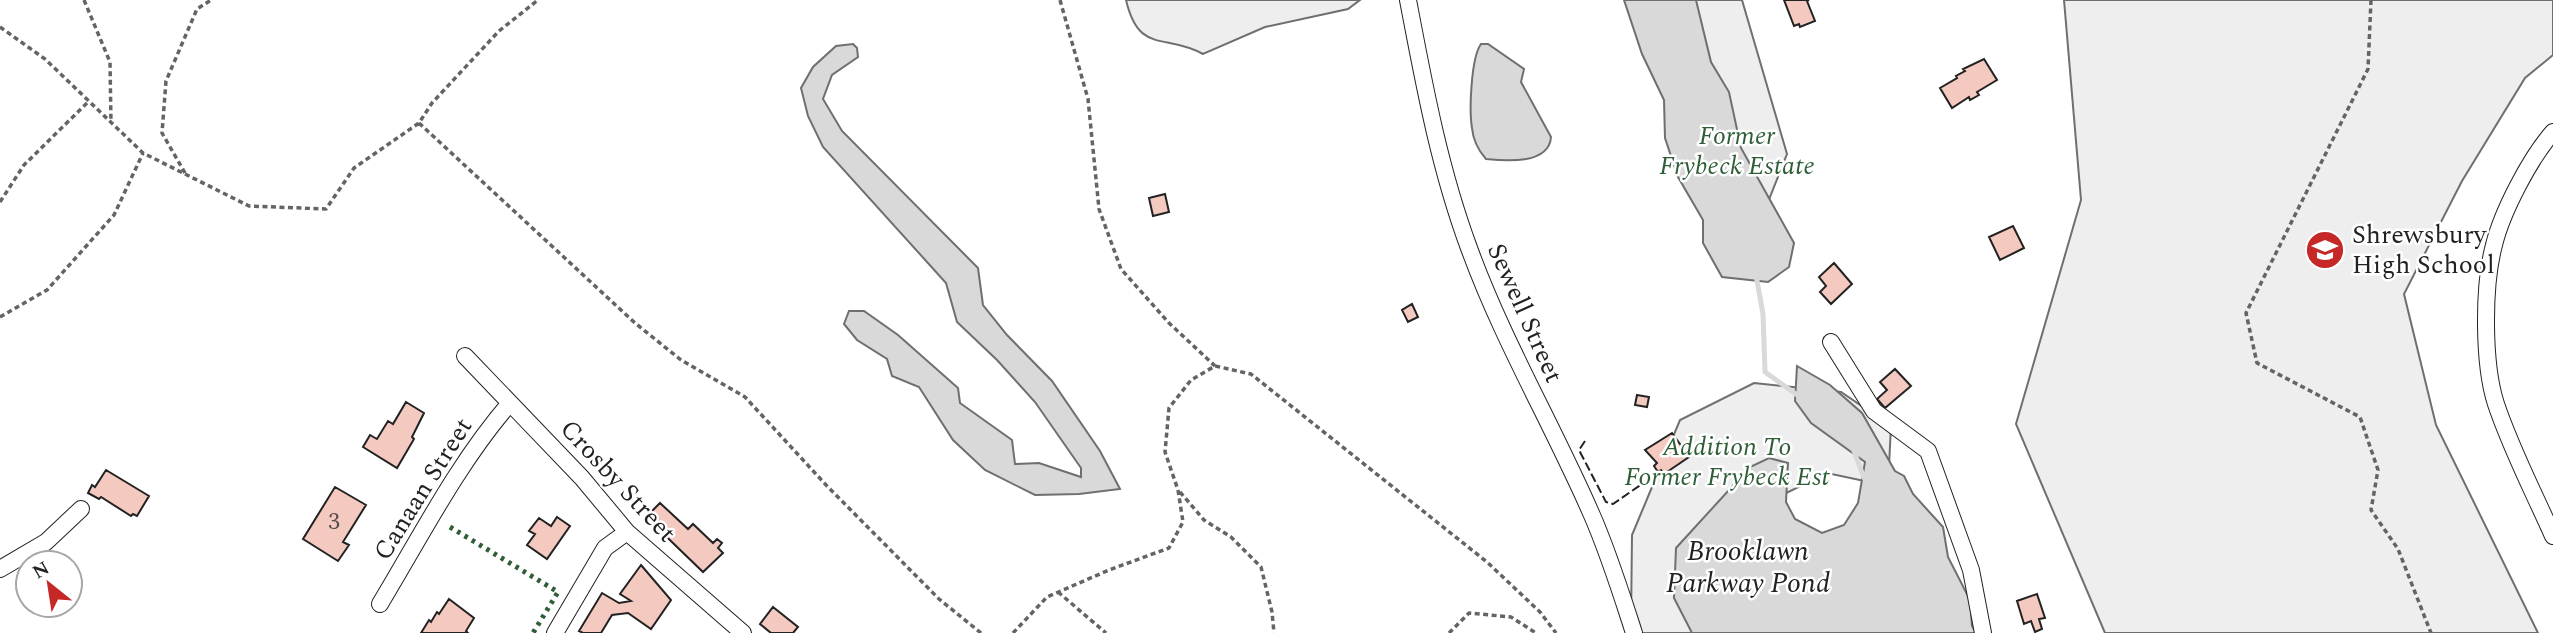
<svg xmlns="http://www.w3.org/2000/svg" width="2553" height="633" viewBox="0 0 2553 633" font-family="Spectral,serif">
<rect width="100%" height="100%" fill="#fff"/>
<!-- green -->
<path fill="#eee" stroke="#6f6f6f" stroke-width="2" d="M1126,0h234l-12,9 -83,18 -62,27c-38,-21 -64,1 -77,-54z
M1648,0h94l45,154 -19,48z
M2064,0h489v55l-28,23 -63,103 -58,113 32,131 102,208h-433l-89,-209 65,-224z
M1754,383l87,9 50,34 -3,60 -61,-13 -47,23 -51,137h-93l-5,-11 1,-87 48,-115z"/>
<!-- water -->
<path fill="#d9d9d9" stroke="#6f6f6f" stroke-width="2" d="M1624,0h72l15,62 18,30 12,56 53,95 -5,24 -21,15 -46,-5 -19,-34v-23l-25,-43 -13,-39 -1,-38 -22,-46z
M853,44l4,4 1,9 -26,18 -9,24 19,32 136,137 5,37 24,30 45,46 48,70 20,38 -41,5 -44,1 -50,-25 -32,-30 -34,-53 -27,-11 -5,-17 -30,-19 -13,-16 5,-13h15l34,24 60,53 2,15 52,37 3,24 24,-1 42,14v-9l-46,-66 -38,-42 -40,-38 -11,-39 -123,-136 -15,-31 -7,-28 12,-21 23,-21z
M1481,44h7l36,25 -3,13 30,55c-2,28 -46,24 -65,22 -8,-9 -13,-19 -14,-31 -3,-18 -1,-70 9,-84z
M1797,366l33,19 32,28 33,58 9,5 9,18 30,33 5,30 22,43 2,26 4,7h-284l-18,-35 2,-50 74,-81 19,-9 19,5 -2,39 9,17 27,14 22,-8 14,-22 7,-41 -54,-39 -16,-22z"/>
<g fill="none" stroke-linecap="round" stroke-linejoin="round">
<!-- stream -->
<path stroke="#d9d9d9" stroke-width="5" d="M1756,275l7,39 2,58 35,25
M1854,451l10,27"/>
</g>
<!-- building -->
<path fill="#f3c9c0" stroke="#222" stroke-width="2" d="M1784,0h25l-2,1 8,20 -15,6 -1,-3 -5,2z
M1984,59l13,21 -20,12 2,3 -9,5 -1,-3 -17,11 -12,-20 17,-10 -1,-2 9,-5 -2,-2z
M1165,194l4,18 -16,4 -4,-18z
M2013,226l11,22 -24,12 -11,-23z
M1834,263l18,21 -21,20 -11,-12 6,-6 -7,-9z
M1412,304l6,13 -10,5 -6,-12z
M1895,369l16,17 -26,22 -8,-9 10,-9 -7,-8z
M1637,395l12,2 -2,10 -12,-2z
M406,402l18,11 -12,24 2,2 -17,29 -34,-21 7,-12 7,4 11,-18 5,3z
M1672,433l13,18 3,-2 1,8 -25,17 -3,-4 -3,2 -4,-6 3,-3 -12,-13z
M106,470l43,26 -12,20 -4,-2 -2,2 -30,-19 -2,2 -11,-6 4,-8 3,2z
M335,487l31,18 -23,37 6,3 -11,16 -35,-22z
M660,503l28,26 5,-5 20,19 4,-4 5,4 -4,5 5,5 -20,19 -57,-55z
M557,517l13,9 -23,33 -20,-14 8,-11 -6,-3 10,-13 12,8z
M641,565l30,35 -20,29 -23,-16 -16,2 -11,18h-18l-4,-2 23,-38 17,10 12,-2 -11,-7z
M2037,594l8,24 -6,1 3,10 -7,3 -4,-11 -7,3 -7,-23z
M449,599l25,19 -8,13 2,2h-47l8,-13 2,2 6,-10 2,2z
M773,607l25,20 -5,6h-22l-11,-9z"/>
<g fill="none" stroke-linecap="round" stroke-linejoin="round">
<!-- minor casing -->
<g stroke="#222" stroke-width="18">
<path id="minor" d="M1408,0c16,84 31,167 61,248 33,91 83,176 122,265 17,38 30,80 43,120
M2553,132c-23,26 -51,80 -59,113 -11,41 -11,119 2,159 15,45 38,89 57,132
M1831,342l43,69 54,40 43,119 12,63
M465,356l117,122 45,54 116,101
M0,569l46,-27 35,-33
M380,604c41,-68 78,-141 130,-201
M555,633l50,-85 22,-16"/>
</g>
<!-- path -->
<path stroke="#646464" stroke-width="3.5" stroke-dasharray="5 3.5" stroke-linecap="butt" d="M84,0l26,62 1,61
M1060,0l28,99 11,110 22,60 48,54 46,43
M2371,0l-3,69 -122,244 11,50 103,54 18,53 -7,40 27,39 33,84
M0,27l45,32 98,94 106,53 77,3 28,-41 65,-45 13,-20 67,-72 39,-31
M419,123l216,200 46,37 64,37 82,89 112,113 42,34
M185,173l-23,-40 4,-52 31,-72 14,-9
M0,202l24,-37 65,-64
M0,317l47,-27 67,-75 29,-62
M1180,492l24,28 27,17 30,30 11,45 2,21
M1058,592l48,41
M1013,633l34,-36 62,-27 60,-22 14,-26 -5,-32 -13,-38 4,-44 22,-28 24,-14 36,8 236,188 53,50 16,21
M1449,633l20,-20 42,4 25,16"/>
<!-- minor -->
<use href="#minor" stroke="#fff" stroke-width="16"/>
<!-- hedge -->
<path stroke="#2f5e38" stroke-width="5" stroke-dasharray="3.5 5" stroke-linecap="butt" d="M450,527l108,65 -25,41"/>
<!-- fence -->
<path stroke="#222" stroke-width="2" stroke-dasharray="9 3.5" stroke-linecap="butt" d="M1585,441l-6,9 27,52 7,2 42,-29"/>
</g>
<!-- icons -->
<defs>
<g id="school-disc" transform="scale(2.0125)"><circle r="9.5" fill="#c62828" stroke="#fff"/><path d="M0-5L7-2L0 1L-7-2ZM-4 1L0 2.5L4 1V4Q0 6-4 4Z" fill="#fff"/></g>
</defs>
<g fill-rule="evenodd">
<use href="#school-disc" x="2325" y="250"/>
</g>
<g text-anchor="middle" dominant-baseline="central" stroke-width="5" stroke-linejoin="round" paint-order="stroke">
<!-- number labels -->
<g font-size="23" fill="#564c4a">
<text x="334" y="522">3</text>
</g>
<!-- park labels -->
<g font-size="26" font-style="italic" fill="#2f5e38" stroke="#fff">
<text x="1737" y="136">Former<tspan x="1737" dy="30">Frybeck Estate</tspan></text>
<text x="1727" y="447">Addition To<tspan x="1727" dy="30">Former Frybeck Est</tspan></text>
</g>
<!-- poi labels -->
<g font-size="26" fill="#222" stroke="#fff" text-anchor="start">
<text x="2352" y="235">Shrewsbury<tspan x="2352" dy="30">High School</tspan></text>
</g>
<!-- street labels -->
<g font-size="26" fill="#222" stroke="#fff">
<text transform="translate(1525 313) rotate(66)">Sewell Street</text>
<text transform="translate(618 481) rotate(47)">Crosby Street</text>
<text transform="translate(423 489) rotate(-58)">Canaan Street</text>
</g>
<!-- water labels -->
<g font-size="28" font-style="italic" fill="#222" stroke="#fff">
<text x="1748" y="551">Brooklawn<tspan x="1748" dy="32">Parkway Pond</tspan></text>
</g>
</g>
<!-- north arrow -->
<g transform="translate(49 584) rotate(330)"><circle r="33" fill="#ffffff" stroke="#a7a7a7" stroke-width="2"/>
<path d="M0-5L12 26L0 18L-12 26Z" fill="#c62828"/>
<text y="-10" font-size="19" font-weight="bold" text-anchor="middle" fill="#222222">N</text>
</g>
</svg>
